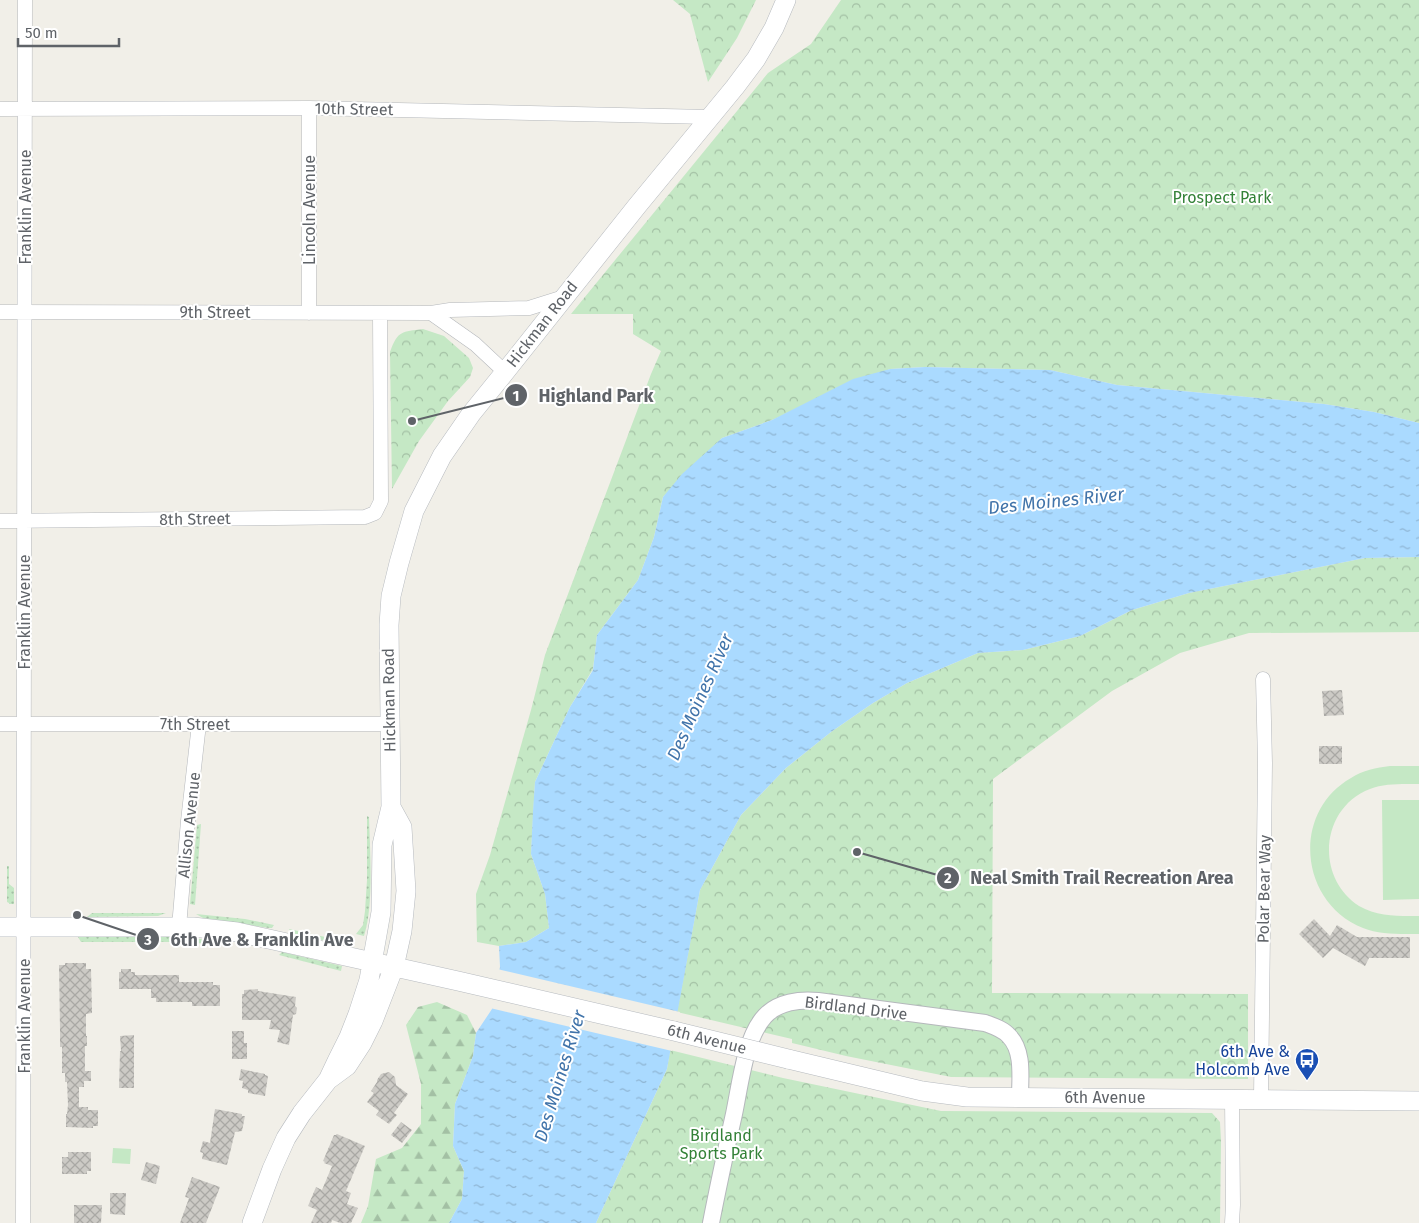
<svg xmlns="http://www.w3.org/2000/svg" width="1419" height="1223" viewBox="0 0 1419 1223" font-family="'Fira Sans',sans-serif">
<defs>
<pattern id="grass-dots" width="8" height="8" patternUnits="userSpaceOnUse" patternTransform="scale(1.25)"><rect width="8" height="8" fill="#c5e8c5"/><path d="M2 2h.1M6 6h.1" fill="none" stroke="#a3c0a4" stroke-width="1.8" stroke-linecap="round"/></pattern>
<pattern id="forest-firs" width="22" height="20" patternUnits="userSpaceOnUse" patternTransform="scale(1.25)"><rect width="22" height="20" fill="#c5e8c5"/><path d="M5 1l3.5 6h-7zM16 11l3.5 6h-7z" fill="#a3c0a4"/></pattern>
<pattern id="park-crowns" width="20" height="18" patternUnits="userSpaceOnUse" patternTransform="scale(1.25)"><rect width="20" height="18" fill="#c5e8c5"/><path d="M2 6a3 3 0 1 1 6 0M12 15a3 3 0 1 1 6 0" fill="none" stroke="#a3c0a4"/></pattern>
<pattern id="water-ripples" width="26" height="14" patternUnits="userSpaceOnUse" patternTransform="scale(1.25)"><rect width="26" height="14" fill="#aadaff"/><path d="M2 4q2-2 4 0t4 0M15 11q2-2 4 0t4 0" fill="none" stroke="#8eb4d2"/></pattern>
<pattern id="building-cross-hatch" width="8" height="8" patternUnits="userSpaceOnUse" patternTransform="scale(1.25)"><rect width="8" height="8" fill="#cccac5"/><path d="M0 0l8 8M0 8l8-8" fill="none" stroke="#a9a8a4"/></pattern>
</defs>
<rect width="100%" height="100%" fill="#f1efe8"/>
<!-- grass -->
<path fill="url(#grass-dots)" d="M367,816l2,1c1,34 5,88 -5,119l-8,-2 7,-9 2,-14 2,-31z
M201,824l-6,81 -5,-1 7,-79z
M7,866h2v18l5,4v16h-5v-1l-2,-1z
M92,913h74l-8,3 -71,1z
M196,914l49,5 29,6 -2,3h-3l-66,-10z
M289,929l59,13 -1,4 -55,-13 -2,-2z
M78,937h95l2,5h-94z
M187,938l30,2 2,5 -34,-3z
M282,952l60,14 -1,5 -62,-16z"/>
<!-- forest -->
<path fill="url(#forest-firs)" d="M437,1002l30,13 9,18 -3,23 -18,48 -2,42 11,25 -2,28 -13,24h-88l7,-17 8,-47 26,-11 19,-24v-40l-15,-59 12,-18z"/>
<!-- park -->
<path fill="url(#park-crowns)" d="M673,0h83l-19,38 -29,44 -18,-68z
M841,0h578v423l-45,-11 -50,-8 -207,-19 -67,-15 -125,-3 -35,2 -118,51 -50,18 -59,59 -9,40 -16,43 -41,55 -4,34 -23,38 -35,75 -4,72 14,40 4,34 -23,14 -27,4 -22,-4 -1,-48 14,-39 41,-145 14,-55 106,-281 10,-23 -28,-17v-20h-62l197,-241 43,-29z
M423,329l21,7 25,22 4,10 -3,9 -22,24 -29,40 -27,48 -2,-137c8,-22 12,-20 33,-23z
M1419,557v75l-170,1 -69,20 -68,38 -119,88 -1,214 256,1v85l-297,-2 -105,-21 -54,-13v-4l-115,-27 23,-122 41,-75 45,-47 45,-36 42,-29 34,-20 71,-30 45,-3 57,-14 52,-26 57,-17 176,-35z
M670,1050l113,28 158,33 271,2 8,9 1,19 -1,82h-624l71,-154z"/>
<!-- garden -->
<path fill="#c5e8c5" d="M1390,766h29v18c-16,0 -34,-1 -49,5 -50,19 -55,89 -11,117 19,11 40,10 60,10v18c-19,0 -39,1 -56,-6 -64,-25 -72,-116 -12,-150 12,-8 25,-10 39,-12z
M1382,800h37v99l-36,1z
M113,1148l18,1 -1,15 -18,-1z"/>
<!-- water -->
<path fill="url(#water-ripples)" d="M925,367l125,3 67,15 207,19 50,8 45,11v134l-54,1 -176,35 -57,17 -52,26 -57,14 -45,3 -71,30 -34,20 -42,29 -45,36 -45,47 -41,75 -33,179 -71,154h-147l13,-24 2,-28 -11,-25 2,-42 18,-48 3,-23 16,-24 8,-42 -1,-21 27,-4 23,-14 -4,-34 -14,-40 2,-43 2,-29 35,-75 23,-37 4,-35 41,-55 16,-43 9,-40 19,-23 40,-36 50,-18 81,-41 37,-10z"/>
<!-- pier -->
<path fill="#f1efe8" d="M497,969l183,43 -8,39 -182,-43z"/>
<!-- building -->
<path fill="url(#building-cross-hatch)" d="M1342,690l2,25 -20,1 -2,-25z
M1319,746h23v18h-23z
M1314,919l16,17 7,-11 20,12h53v21h-41l-4,8 -32,-18 -10,10 -24,-24z
M65,963h21v6h5l1,44 -6,1v22h1v10h-2v25h6v10h-7v6h-5v20h9v3h10v16h-5v2l-27,-1v-13h1l1,-9 -1,-23h-2v-9h-3v-26h-2v-17l-1,-65h6z
M121,969h10v3h4v3h44v7h34v3h7v21h-28v-4h-36v-4h-5v-9h-32v-17h2z
M258,989v2l38,6 -1,9 2,2 -1,6 -3,1 -4,30 -12,-3 3,-12 -11,-1 2,-9h-29v-26h2v-4z
M232,1031h12v12h3v16h-15z
M134,1035v53h-15l1,-37h1l-1,-15z
M241,1069l24,5v1l3,1 -3,20 -17,-3v-3l-6,-2 1,-7 -4,-1z
M389,1072l6,5 1,8 12,9 -14,19 3,2 -8,9 -13,-9 3,-4 -12,-9 7,-9 -3,-2 6,-9v-2l4,-6z
M215,1109l27,5v2h3l-3,15 -7,1 -8,33 -25,-6 1,-6 -3,-1 3,-11 7,2z
M401,1122l11,8 -10,13 -11,-8z
M337,1134l28,12 -19,45 5,2 -4,11 11,4 -7,15h-11l-8,-3 -1,3h-20l6,-13 -9,-4 8,-19 6,3 10,-24 -8,-3 1,-1 -2,-1 11,-26h2z
M68,1152h23v19h-4v3h-25v-17h6z
M146,1162l14,4 -4,18 -15,-4z
M192,1177l28,10 -14,36h-26l9,-25 -4,-1z
M110,1193h16l-1,22 -15,-1z
M74,1205h28l-1,18h-27z"/>
<g fill="none" stroke-linecap="round" stroke-linejoin="round">
<!-- minor casing -->
<g stroke="#b5b8bc" stroke-width="15">
<path id="minor" d="M309,108v205
M0,109l309,-1 400,9
M0,312l431,1 19,-3 79,-2 35,-11
M431,313l44,31 30,28
M0,521l365,-4 10,-4 6,-12 -1,-188
M0,724h390
M179,927l9,-106 11,-97
M1261,1098l4,-335 -2,-84
M23,1223l2,-1223
M1232,1223l1,-18 -1,-107"/>
</g>
<!-- tertiary casing -->
<g stroke="#b5b8bc" stroke-width="18">
<path id="tertiary" d="M711,1223c7,-36 15,-73 23,-109 6,-28 11,-77 31,-98 13,-14 35,-17 53,-15l167,22c8,3 18,6 24,13 15,15 11,42 11,61"/>
</g>
<!-- secondary casing -->
<g stroke="#b6babf" stroke-width="20">
<path id="secondary" d="M0,927h193l44,5 221,49 216,50
M788,1059l134,32 45,6 452,4
M328,1080l9,-19 12,-24 9,-23 11,-34 12,-68 1,-67 9,-38 -2,-182 2,-29 8,-33 15,-52 28,-55 29,-42 34,-42 132,-166 98,-119 21,-28 18,-31 12,-28
M252,1223l20,-54 14,-31 16,-25 26,-33 19,-14 15,-23 11,-22 21,-54 8,-36 4,-40 -4,-64 -11,-20"/>
</g>
<!-- minor -->
<use href="#minor" stroke="#fff" stroke-width="14"/>
<!-- tertiary -->
<use href="#tertiary" stroke="#fff" stroke-width="16"/>
<!-- secondary -->
<use href="#secondary" stroke="#fff" stroke-width="19"/>
<!-- secondary-bridge casing -->
<g stroke="#b6babf" stroke-width="20" stroke-linecap="butt">
<path id="secondary-bridge" d="M674,1031l114,28"/>
</g>
<!-- secondary-bridge -->
<use href="#secondary-bridge" stroke="#fff" stroke-width="19"/>
</g>
<!-- icons -->
<defs>
<g id="bus-pin" transform="scale(1.25)"><path d="M0 17L-7.5 6A9.5 9.5 0 1 1 7.5 6Z" fill="#1a4fb4" stroke="#fff"/><path d="M-5-6H5V4H4V6H2V4H-2V6H-4V4H-5ZM-3.5-4V0h7V-4ZM-3.5 1.2v1.5H-2V1.2ZM2 1.2v1.5H3.5V1.2Z" fill="#fff"/></g>
</defs>
<g fill-rule="evenodd">
<use href="#bus-pin" x="1307" y="1060"/>
</g>
<g text-anchor="middle" dominant-baseline="central" stroke-width="4" stroke-linejoin="round" paint-order="stroke">
<!-- street labels -->
<g font-size="16" fill="#5f6368" stroke="#fff">
<text transform="translate(354 109) rotate(1)">10th Street</text>
<text transform="translate(25 207) rotate(-90)">Franklin Avenue</text>
<text transform="translate(309 210) rotate(-90)">Lincoln Avenue</text>
<text x="215" y="312">9th Street</text>
<text transform="translate(542 324) rotate(-52)">Hickman Road</text>
<text transform="translate(195 519) rotate(-1)">8th Street</text>
<text transform="translate(24 612) rotate(-90)">Franklin Avenue</text>
<text transform="translate(389 700) rotate(-91)">Hickman Road</text>
<text x="195" y="724">7th Street</text>
<text transform="translate(189 825) rotate(-84)">Allison Avenue</text>
<text transform="translate(1264 889) rotate(-89)">Polar Bear Way</text>
<text transform="translate(856 1008) rotate(7)">Birdland Drive</text>
<text transform="translate(24 1016) rotate(-90)">Franklin Avenue</text>
<text transform="translate(707 1039) rotate(14)">6th Avenue</text>
<text x="1105" y="1097">6th Avenue</text>
</g>
<!-- park labels -->
<g font-size="16" fill="#348238" stroke="#fff">
<text x="1222" y="197">Prospect Park</text>
<text x="721" y="1135">Birdland<tspan x="721" dy="18">Sports Park</tspan></text>
</g>
<!-- transit labels -->
<g font-size="16" fill="#164399" stroke="#fff" text-anchor="end">
<text x="1290" y="1051">6th Ave &amp;<tspan x="1290" dy="18">Holcomb Ave</tspan></text>
</g>
<!-- water labels -->
<g font-size="18" font-style="italic" fill="#4174aa" stroke="#fff">
<text transform="translate(1056 501) rotate(-6)">Des Moines River</text>
<text transform="translate(700 697) rotate(-66)">Des Moines River</text>
<text transform="translate(560 1076) rotate(-73)">Des Moines River</text>
</g>
</g>
<!-- callouts -->
<path fill="none" stroke="#5f6368" stroke-width="2" d="M412 421L516 395M857 852L948 878M77 915L148 939"/>
<g fill="#5f6368" stroke="#fff" stroke-width="2">
<circle cx="412" cy="421" r="5"/>
<circle cx="857" cy="852" r="5"/>
<circle cx="77" cy="915" r="5"/>
<circle cx="516" cy="395" r="12"/>
<circle cx="948" cy="878" r="12"/>
<circle cx="148" cy="939" r="12"/>
</g>
<g font-size="15" text-anchor="middle" font-weight="bold" fill="#fff">
<text x="516" y="401">1</text>
<text x="948" y="883">2</text>
<text x="148" y="945">3</text>
</g>
<g font-size="18" text-anchor="middle" font-weight="bold" fill="#5f6368" stroke="#fff" stroke-width="4" stroke-linejoin="round" paint-order="stroke">
<text x="596" y="402">Highland Park</text>
<text x="1102" y="884">Neal Smith Trail Recreation Area</text>
<text x="262" y="946">6th Ave &amp; Franklin Ave</text>
</g>
<!-- scale -->
<path d="M18 38v8h101v-8" fill="none" stroke="#5f6368" stroke-width="2.5"/>
<text x="25" y="38" font-size="15" fill="#5f6368" stroke="#ffffff" stroke-width="4" paint-order="stroke">50 m</text>
</svg>
